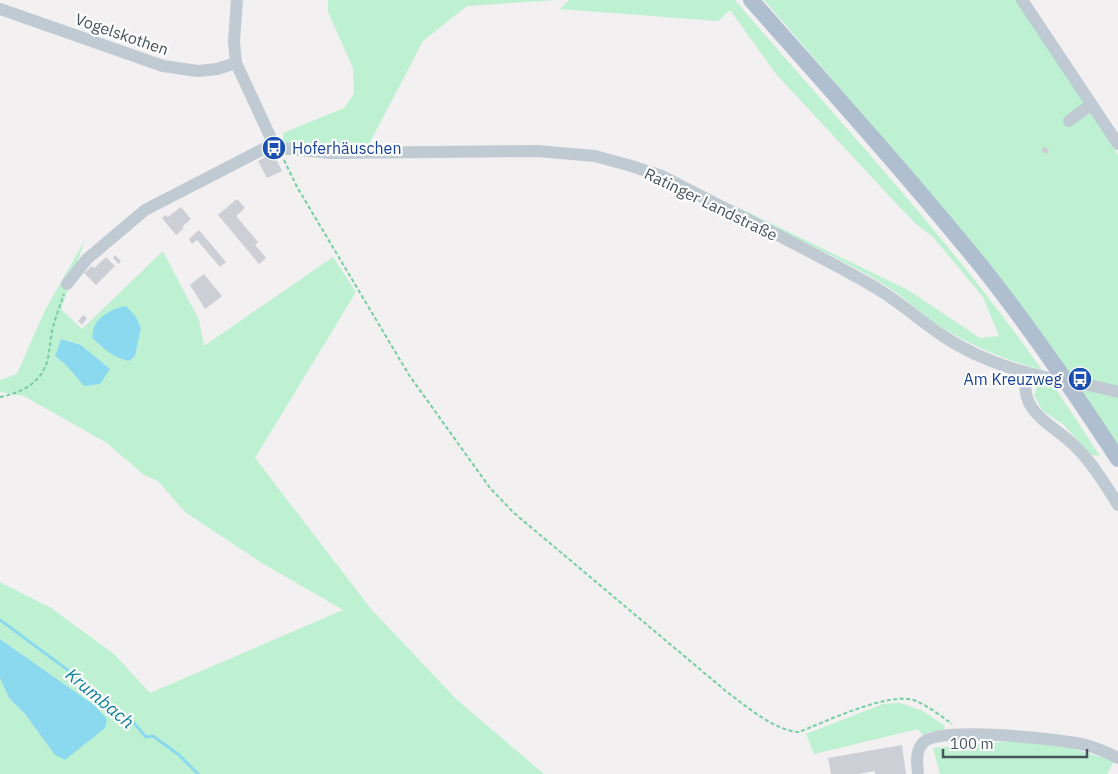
<svg xmlns="http://www.w3.org/2000/svg" width="1118" height="774" viewBox="0 0 1118 774" font-family="'IBM Plex Sans',sans-serif">
<rect width="100%" height="100%" fill="#f2f0f0"/>
<!-- green -->
<path fill="#bef0d2" fill-rule="evenodd" d="M328,0h229l-90,6 -44,35 -55,105 -43,2 -42,-5v-10l61,-25 10,-14 -1,-26 -25,-56z
M569,0h166c104,122 215,239 307,370 -36,-10 -69,-23 -101,-43 -20,-13 -37,-31 -58,-43 -46,-28 -97,-50 -146,-74l-2,-4 173,84 72,48 19,-2 -16,-39 -50,-60 -17,-13 -23,-24 -117,-126 -46,-64 -12,11 -158,-12z
M764,0h252l102,155v290l-65,-96 -115,-147z
M85,240l-24,69 21,20 81,-78 36,69 5,26 129,-89 23,35 -101,166 116,151 86,91 87,74h-544v-96l9,20 16,16 30,41 39,-50 -94,-66v-57l51,26 63,46 36,39 193,-83 -81,-47 -77,-51 -27,-31 -14,-6 -37,-32 -83,-47 -24,-4v-12l17,-6 27,-62zM141,328l-6,28 -6,5c-13,-2 -20,-10 -32,-17zM61,339l20,6 29,24 -36,6 -8,-10 -11,-8z
M1038,383l16,3 46,70 -9,-1 -27,-30 -22,-15 -8,-15z
M900,703l23,8 22,15 -2,4 -15,2 -5,4 -5,-7 -104,25 -8,-20 77,-30z
M1028,740l39,7 47,14 -7,13h-167l-7,-26z"/>
<!-- water -->
<path fill="#8bd9ee" d="M126,306l10,11 5,11 -6,28 -6,5c-13,-2 -29,-14 -37,-24 1,-4 1,-9 3,-12 5,-10 21,-18 31,-19z
M61,339l20,6 29,24 -10,15 -16,2 -18,-21 -11,-9z
M0,639l94,66 13,14 -2,9 -40,32 -10,-5 -30,-41 -16,-16 -9,-20z"/>
<g fill="none" stroke-linecap="round" stroke-linejoin="round">
<!-- stream -->
<path stroke="#8bd9ee" stroke-width="3" d="M0,620l88,65 29,26 16,11 13,15 7,-1 26,19 19,19"/>
</g>
<!-- building -->
<path fill="#cccfd5" d="M1045,146l4,6 -4,2 -4,-5z
M273,153l9,18 -15,7 -9,-17z
M237,199l8,9 -9,8 22,26 -3,3 11,13 -7,6 -41,-49z
M181,207l10,12 -9,8 2,1 -8,7 -14,-17 4,-3 2,2z
M199,230l27,32 -6,5 -23,-27 -5,4 -3,-5z
M115,255l6,6 -2,3 -6,-6z
M106,257l9,9 -19,19 -12,-12 8,-7 2,2z
M204,274l18,22 -17,13 -15,-24z
M83,315l4,3 -5,7 -4,-4z
M902,745l4,29h-31v-3l-17,3h-27l-3,-16z"/>
<g fill="none" stroke-linecap="round" stroke-linejoin="round">
<!-- path -->
<path stroke="#75cfa3" stroke-width="2" stroke-dasharray="4 2.5" stroke-linecap="butt" d="M284,160l13,27 112,188 81,113 24,25 213,179c19,14 48,39 72,40 26,-10 92,-42 117,-31 12,5 25,15 36,23
M0,397c22,-4 43,-15 48,-39 2,-9 2,-18 4,-27 3,-13 8,-25 12,-37"/>
<!-- minor -->
<path stroke="#c0cad2" stroke-width="12" d="M237,0l-3,41 2,22 39,84 4,1 52,5 206,-2 58,5 33,9 34,11c69,36 141,70 209,109 25,14 46,33 69,49 32,22 71,36 109,44
M1022,0l96,144
M0,9l163,57 35,5 19,-2 19,-6
M1069,121l21,-16
M67,284l20,-25 58,-49 128,-66
M1027,373c-10,41 27,51 50,75 16,16 29,37 41,57
M1081,383l37,9
M918,774c-1,-11 -3,-24 6,-32 17,-16 137,-3 162,3 11,3 22,8 32,13"/>
<!-- major -->
<path stroke="#afbfcf" stroke-width="16" d="M751,0c78,88 157,176 231,267 49,62 93,126 136,192"/>
</g>
<!-- icons -->
<defs>
<g id="bus-disc" transform="scale(1.25)"><circle r="9.5" fill="#1a4fb4" stroke="#fff"/><path d="M-5-6H5V4H4V6H2V4H-2V6H-4V4H-5ZM-3.5-4V0h7V-4ZM-3.5 1.2v1.5H-2V1.2ZM2 1.2v1.5H3.5V1.2Z" fill="#fff"/></g>
</defs>
<g fill-rule="evenodd">
<use href="#bus-disc" x="274" y="148"/>
<use href="#bus-disc" x="1080" y="379"/>
</g>
<g text-anchor="middle" dominant-baseline="central" stroke-width="4.5" stroke-linejoin="round" paint-order="stroke">
<!-- street labels -->
<g font-size="16" fill="#47535e" stroke="#fff">
<text transform="translate(122 34) rotate(19)">Vogelskothen</text>
<text transform="translate(711 204) rotate(26)">Ratinger Landstraße</text>
</g>
<!-- transit labels -->
<g font-size="16" fill="#164399" stroke="#fff" text-anchor="start">
<text x="292" y="148">Hoferhäuschen</text>
<text x="1062" y="379" text-anchor="end">Am Kreuzweg</text>
</g>
<!-- water labels -->
<g font-size="18" font-style="italic" fill="#0b7f9e" stroke="#fff">
<text transform="translate(100 698) rotate(40)">Krumbach</text>
</g>
</g>
<!-- scale -->
<path d="M943 749v8h144v-8" fill="none" stroke="#47535e" stroke-width="2.5"/>
<text x="950" y="749" font-size="15" fill="#47535e" stroke="#ffffff" stroke-width="4" paint-order="stroke">100 m</text>
</svg>
